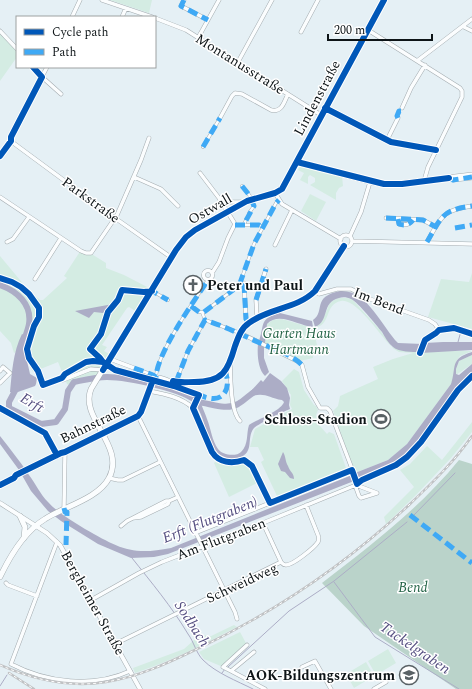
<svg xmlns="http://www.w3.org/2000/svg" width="472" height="689" viewBox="0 0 472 689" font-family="Spectral,serif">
<rect width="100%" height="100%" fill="#e5f0f5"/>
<!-- green -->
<path fill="#d4ece3" d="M110,0h42l-3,13z
M0,32l17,19v6l-17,24z
M300,166l42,10 1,10 -4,2 -3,5v7l-26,-15 5,-3v-4l-5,-3 -2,2v7l-8,-4 4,-7 -6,-3z
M310,194l16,8 -10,19 -15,-10z
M81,250l9,3 16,10v5l18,7 27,14 -14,23 -8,-5 -2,1 -25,37 5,2 -3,4 7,4 -14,23 -23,4 -3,4 -4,-2 -9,-22 -25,10c-4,-5 -6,-18 -9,-24l-10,5 -3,-10 -11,-12v-75l30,36 10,8h3l24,-22 -3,-2z
M472,273v56l-44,-12 13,-38 28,3z
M339,298h8l5,1 28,31 12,17 28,6 25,-2h27l-12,5 -3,4 -3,10v7l-3,7 -44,60 -19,16 -33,13 -22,-62 5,-5 2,-10 38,-17 -5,-12 20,-8 20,-6 -14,-1 -5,-3c-12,-10 -37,-51 -53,-48 -17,3 -10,26 -26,26 3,-2 7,-8 10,-13 5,-9 2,-12 14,-16z
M282,319l31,9 5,21c-3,3 -6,2 -5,9l-13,3 -18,-10 -17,-8 2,-19 6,-4z
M472,355v9l-16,11v-6l3,-8z
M294,369l5,3 5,18 10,15 2,1 2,4 -2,5 3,10 8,9 2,-2 5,2 12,34 -69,28 -16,-34 3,-2 -6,-13h-8l5,-18 37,-20 -2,-4 1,-10 -9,-14z
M460,383l2,2c-21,22 -35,57 -59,75 -12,9 -28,14 -42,19h-4c14,-6 30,-10 42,-19 27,-20 39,-53 61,-77z
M472,422v10l-21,26 -35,37 -30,29 -2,-7 30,-30 -14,-17 10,-6 17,-18 15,14z
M216,461l13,3 17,-1 2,1 9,19 -28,14 -15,-34z
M234,625l3,2c-33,17 -66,34 -102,46l-2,-5 51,-19 10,-9 12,-5 3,2z
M240,632l7,13 -24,22 -19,-8 -5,-7z
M388,649l8,14 -20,12 -8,-14z
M366,662l8,14 -20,12 -8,-14z"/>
<!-- forest -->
<path fill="#bad3ca" d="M459,460l13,4v225h-16l-92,-63 -42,-43c48,-37 98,-75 137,-123z"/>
<!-- water -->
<path fill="#acadc6" d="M340,291c27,-2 42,36 58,52l25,1 -3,8c-8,0 -21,0 -27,-5 -5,-4 -8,-10 -11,-15 -6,-7 -24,-30 -31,-33 -4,-2 -9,-2 -12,-1 -18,4 -9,23 -24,29l-2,-7c13,-9 -2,-23 27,-29z
M113,304l-10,9 -9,-1 -5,6 -14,-7z
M280,313l32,8 1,6c-14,-1 -34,-16 -46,-3l-2,19 -6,-2c6,-18 0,-22 21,-28z
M22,334l6,3c-6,15 -1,21 2,37l7,4 -1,6 -1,2 -20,7 -5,-1c2,-20 3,-40 12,-58z
M443,342h29v8l-51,3 4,-10z
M258,344l6,3v11l5,14 -4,4c-7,-6 -8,-22 -7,-32z
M472,352v3l-13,6 -3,8v5l3,1 13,-11v9l-16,15 -42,58 -6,7 -15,11 -36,15 -2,-6 33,-13 19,-16 44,-60c6,-17 -2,-25 21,-32z
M270,373l11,8 6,7 3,10 -1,7 1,4c-8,3 -30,14 -36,19 -9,11 3,27 -20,31 -5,1 -11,0 -15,-3 -14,-10 -12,-42 -27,-55l1,-3 7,1c1,7 5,13 7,20 4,10 5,22 11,30 4,6 18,8 23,3 8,-8 5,-18 8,-27 9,-6 32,-14 35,-23l-2,-2c-13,-2 -17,-8 -30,-4l-1,-1 -1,-3 11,-12 2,2z
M0,436c10,13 20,25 29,39 7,9 11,19 19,27 10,11 24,19 37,27 34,19 46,27 86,19l181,-73 2,6 -186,73 -14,3 -23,1 -33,-14 -37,-23 -13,-10 -17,-20 -12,-21 -19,-26z
M283,452c3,5 2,9 5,14 2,6 6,7 6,13l-4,-1 -5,-6 -4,-1 -3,-7z"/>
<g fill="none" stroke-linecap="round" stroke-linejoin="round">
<!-- stream -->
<path stroke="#acadc6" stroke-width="1" d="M458,342l3,-11
M414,515l41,-42
M132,558c19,24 40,49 56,76 6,8 8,19 15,26 13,13 34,21 50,29
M334,582l41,55 84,52
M228,667l61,-56 45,-30 73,-59
M222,673l3,-4
M0,686l7,-11"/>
<!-- river -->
<path stroke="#acadc6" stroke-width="6" d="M0,285c17,6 32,19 29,39 -1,6 -4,12 -5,18
M17,387l-8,15v6l32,16 15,-2 9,-13 3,-18 6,-9c10,-2 22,-5 33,-5 19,0 80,12 91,26
M197,402c13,1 28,9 41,2 7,-4 12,-10 18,-13"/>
<!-- pedestrian-tunnel -->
<path stroke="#c5cfd4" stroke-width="2.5" stroke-dasharray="2.5 1" stroke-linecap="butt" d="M246,220l3,-7"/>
<!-- pedestrian casing -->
<g stroke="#a4acb0" stroke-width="3.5">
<path id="pedestrian" d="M203,147l17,-29
M242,186l8,10 4,10 -5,7
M244,224l2,-4
M235,225h24l4,2
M152,291l16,9
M191,306l8,6h5l29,-22 7,-7 14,-39 22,-41 3,-3
M202,312l3,8
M134,368l19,7 3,2c1,-24 38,-76 52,-97
M176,382l12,-31 17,-31 35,13"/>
</g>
<!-- minor casing -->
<g stroke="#a4acb0" stroke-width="4.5">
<path id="minor" d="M102,0l50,17
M184,0l-3,6 27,14
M72,17l8,-17
M122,17l4,-9
M155,18l31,12 135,85
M464,27l8,4
M368,30l92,58 2,3v6l-34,70 -4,14
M0,31l17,18
M301,32l17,-32
M198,38l21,-38
M417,61l55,-42
M238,62l34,-62
M33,67l9,10 19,17
M47,67l-36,70 1,5 103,76 57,40
M325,108l66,34 45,8
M402,108l9,-20 14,-23
M220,118l12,-22 3,-3 7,1 29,16c11,3 13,-8 17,-16
M387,140l11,-22
M200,173l19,25 16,26 -7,14 -9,24 -7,11
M134,177l27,12 17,17
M450,178l3,2 18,-2
M275,193l7,11 59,35
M0,197l81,54 5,2h5l26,-38 24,-55 8,-22
M220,198l10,4h13
M386,218l37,2 13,7
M398,219l1,5c6,2 10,1 14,-4
M340 241a6 6 0 1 1 12 0a6 6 0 1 1-12 0Z
M350,236l11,-24 9,-30
M352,241l120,3
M7,242l6,-3 16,-22
M427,242c14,-24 14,-32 45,-36
M275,245l17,-35
M203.5 275a4.5 4.5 0 1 1 9 0a4.5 4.5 0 1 1-9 0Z
M35,279l26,-41
M244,283l2,36 2,4
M315,291l4,3 18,-5h14l19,10 59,21 6,4 4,6
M257,317l-1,-17 10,-31
M240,333l57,28
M110,359l24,9
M230,364c1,14 0,47 10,57
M0,371l3,-4 7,6 -10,10
M63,380l28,-11 12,1
M149,391c16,3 32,6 44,17
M0,408l45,25 12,22
M138,416l97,196 2,7
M252,466l18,37
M109,478l9,2h5l37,-18
M0,485l14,-7 2,-3 45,-22 4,-1 73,-36 3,-4 12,-32 3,-3c6,0 11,3 17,5 10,2 24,1 34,0 32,-5 21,-47 44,-61 20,-13 47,-13 64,-30l29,-45
M355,485l4,11 2,2 16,-5 -21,-8
M169,501h-3l-33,17 8,-1 27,-13 1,-3 9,-4
M64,508l1,-56
M263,523l18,39
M121,526l6,-5 6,-3
M195,533l157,-63
M57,542l-46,122c36,19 82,24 119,7
M6,583l2,2 29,11
M91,600l48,-27 23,-11 101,-39 93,-38 -2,-11 -24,-63 -3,-3h-7l-12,-21 -6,-22 -3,-3
M115,644l166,-82c2,2 2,3 5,3 7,0 28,-17 32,-23 1,-3 1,-4 0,-7l-12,-30
M254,652l-23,19 34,18
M302,667l13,-6 16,28
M231,671l-8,-4 24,-22
M374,689l12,-7"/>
</g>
<!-- tertiary casing -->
<g stroke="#a4acb0" stroke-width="5">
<path id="tertiary" d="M0,503l47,30 13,12 80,144"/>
</g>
<!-- secondary casing -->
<g stroke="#a4acb0" stroke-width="6">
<path id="secondary" d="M297,162l75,20 15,3 85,-10
M20,516l5,11 -1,11
M0,577c10,-21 25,-46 45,-58 18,-12 53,-20 64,-41 17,-32 -30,-60 -18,-89l85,-139 10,-13 9,-7 52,-29 28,-8 7,-4 102,-189"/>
</g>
<!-- pedestrian -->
<use href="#pedestrian" stroke="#fbfdfe" stroke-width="2.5"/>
<!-- minor -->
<use href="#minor" stroke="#fbfdfe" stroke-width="3.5"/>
<!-- tertiary -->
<use href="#tertiary" stroke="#fbfdfe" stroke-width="4"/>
<!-- secondary -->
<use href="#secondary" stroke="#fbfdfe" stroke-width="5"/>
<!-- rail casing -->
<g stroke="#c0c2c4" stroke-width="2.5">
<path id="rail" d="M0,665c34,15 69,23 106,17 32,-5 62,-19 91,-33 78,-37 149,-85 212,-144 22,-21 46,-44 63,-69
M9,673l25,16"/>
</g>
<!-- rail -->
<use href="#rail" stroke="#fff" stroke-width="1" stroke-dasharray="3" stroke-linecap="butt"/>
<!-- quiet -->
<path stroke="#3fa9f5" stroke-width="5" stroke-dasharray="10 5" stroke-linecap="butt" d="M184,0l-3,6 27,14
M398,118l-1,-2 2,-5h2
M203,147l17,-29
M449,178l4,2 19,-3
M242,186l8,10 4,10 -10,18
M386,218l37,2 13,7
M398,219l1,5c6,2 10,1 14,-4
M235,225h24l4,2
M455,228l17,-3
M427,242c14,-24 14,-32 45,-36
M244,283l2,36 2,4
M148,292l4,-1 16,9
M256,300l10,-31
M191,306l8,6h5l29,-22 7,-7 14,-39 22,-41 3,-3
M134,368l19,7 3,2c1,-24 38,-76 52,-97
M176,382l12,-31 17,-31c19,6 37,15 55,23 14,6 31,11 42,22
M197,394c4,1 8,4 12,4 17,4 22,-14 16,-26
M64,508l1,4h2l-1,33
M410,515l62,48"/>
<!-- cycleway casing -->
<g stroke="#fff" stroke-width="8">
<path id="cycleway" d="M325,108l66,34 45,8
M0,156l11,-15v-4l31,-60 -9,-10
M297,162l87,22h18l47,-6
M0,278l12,4 9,5 8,7 10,14v9l-5,9 -7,23 2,9 9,13 5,14 19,-7 3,-4 21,-12 7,-1 10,1 12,8 59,16 25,9 -6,13 19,44c7,11 20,12 32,8l8,6 18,37 82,-33 5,14 5,-4 34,-15 11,-8 14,-15 37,-52 14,-14
M420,353l5,-13 11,-7 3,-3 15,-2 18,6
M103,362l-3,-4 -10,-9 11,-15 7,-22 10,-12 4,-10 22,2 8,-1
M103,370l73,-120 10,-13 9,-7 52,-29 28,-8 7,-4 102,-189
M173,381c7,2 14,1 21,1 29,0 34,-11 41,-36 3,-8 6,-18 14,-23 19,-15 48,-14 66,-32l29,-45
M0,408l45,25 12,22
M0,485l14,-7 2,-3 45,-22 4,-1 73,-36 3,-4 12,-32"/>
</g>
<!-- cycleway -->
<use href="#cycleway" stroke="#0057b8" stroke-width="6"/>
</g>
<!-- icons -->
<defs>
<g id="church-ring" transform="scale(1)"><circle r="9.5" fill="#fff" stroke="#596165" stroke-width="1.5"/><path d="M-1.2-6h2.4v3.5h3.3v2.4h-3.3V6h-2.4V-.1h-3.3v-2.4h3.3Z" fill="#596165"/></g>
<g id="stadium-ring" transform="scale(1)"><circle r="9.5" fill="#fff" stroke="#596165" stroke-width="1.5"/><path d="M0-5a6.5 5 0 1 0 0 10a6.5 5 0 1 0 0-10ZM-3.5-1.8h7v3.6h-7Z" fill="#596165"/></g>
<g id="school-ring" transform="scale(1)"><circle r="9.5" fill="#fff" stroke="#596165" stroke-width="1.5"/><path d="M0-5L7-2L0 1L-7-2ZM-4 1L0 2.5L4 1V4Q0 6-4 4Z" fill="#596165"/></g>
</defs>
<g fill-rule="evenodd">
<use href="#church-ring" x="193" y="285"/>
<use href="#stadium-ring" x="381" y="419"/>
<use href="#school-ring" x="409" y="675"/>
</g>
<g text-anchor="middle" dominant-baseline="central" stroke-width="3" stroke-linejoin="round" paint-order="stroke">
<!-- street labels -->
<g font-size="14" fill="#0d1417" stroke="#fff">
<text transform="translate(240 64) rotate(32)">Montanusstraße</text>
<text transform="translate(317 98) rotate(-62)">Lindenstraße</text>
<text transform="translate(91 200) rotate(36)">Parkstraße</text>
<text transform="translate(210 209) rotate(-30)">Ostwall</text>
<text transform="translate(379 301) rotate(21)">Im Bend</text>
<text transform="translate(93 424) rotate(-26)">Bahnstraße</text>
<text transform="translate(221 539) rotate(-21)">Am Flutgraben</text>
<text transform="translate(242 583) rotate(-25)">Schweidweg</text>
<text transform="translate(93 603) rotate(61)">Bergheimer Straße</text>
</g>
<!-- poi labels -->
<g font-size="14" font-weight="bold" fill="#0d1417" stroke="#fff" text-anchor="end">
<text x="207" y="285" text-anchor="start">Peter und Paul</text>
<text x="367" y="419">Schloss-Stadion</text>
<text x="395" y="675">AOK-Bildungszentrum</text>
</g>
<!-- park labels -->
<g font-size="14" font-style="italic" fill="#236346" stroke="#fff">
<text x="299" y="333">Garten Haus<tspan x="299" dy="16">Hartmann</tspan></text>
<text x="413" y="587">Bend</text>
</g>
<!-- water labels -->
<g font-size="15" font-style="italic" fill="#554f81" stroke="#fff">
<text transform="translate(32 403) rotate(30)">Erft</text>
<text transform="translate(210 520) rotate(-22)">Erft (Flutgraben)</text>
<text transform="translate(192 624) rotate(57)">Sodbach</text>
<text transform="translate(415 648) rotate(34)">Tackelgraben</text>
</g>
</g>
<!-- legend -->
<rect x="16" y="16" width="140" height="52" fill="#ffffff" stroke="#9ea1a2"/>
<rect x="24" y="29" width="20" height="6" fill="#0057b8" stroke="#9ea1a2"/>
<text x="52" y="36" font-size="12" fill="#0d1417">Cycle path</text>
<rect x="24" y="49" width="20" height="6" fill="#3fa9f5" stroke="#9ea1a2"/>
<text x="52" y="56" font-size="12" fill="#0d1417">Path</text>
<!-- scale -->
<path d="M328 34v6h104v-6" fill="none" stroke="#0d1417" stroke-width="2"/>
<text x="334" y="34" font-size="12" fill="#0d1417" stroke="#ffffff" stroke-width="3" paint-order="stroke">200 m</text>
</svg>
